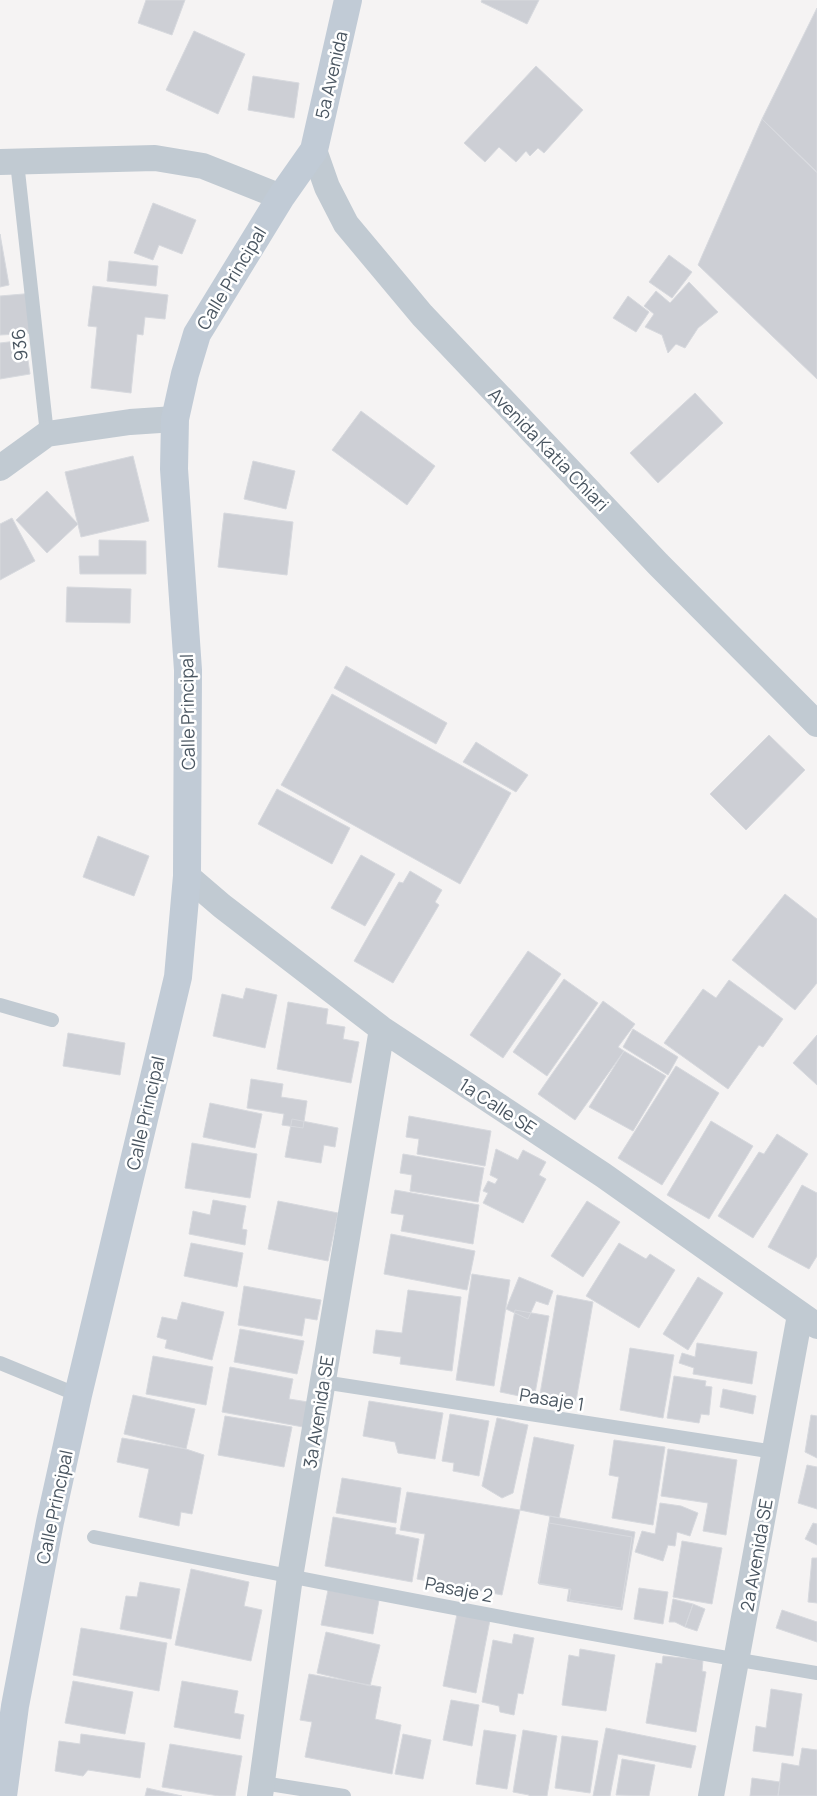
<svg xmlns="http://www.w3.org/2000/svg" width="817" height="1796" viewBox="0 0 817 1796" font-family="Manrope,sans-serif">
<rect width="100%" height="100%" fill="#f5f3f3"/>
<!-- building -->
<path fill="#cdcfd5" stroke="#d7d9de" d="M146,0h39l-13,35 -34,-12z
M482,0h57l-12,24 -46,-22z
M817,8v164l-55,-53z
M194,31l51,23 -27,60 -52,-24z
M536,66l47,44 -39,43 -6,-5 -8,8 -4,-5 -10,11 -17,-15 -14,15 -21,-19z
M253,76l46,7 -5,35 -46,-8z
M762,119l55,54v206l-119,-114z
M153,203l43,17 -14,34 -23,-9 -6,15 -19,-7z
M0,234l9,51 -9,2z
M669,255l23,17 -20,26 -23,-16z
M109,261l49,5 -2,20 -49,-5z
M689,282l29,30 -20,16 -13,20 -9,-4 -8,9 -6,-18 -17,-8 9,-13 -10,-8 12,-15 14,12z
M93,286l75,9 -3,24 -20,-2 -2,18 -6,-1 -6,59 -40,-5 6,-61 -9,-1z
M35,293l3,40 -38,2v-39z
M628,296l21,16 -13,20 -23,-14z
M25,340l5,34 -30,5v-36z
M695,393l28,30 -65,60 -28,-30z
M361,411l74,55 -28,39 -75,-55z
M133,456l16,65 -68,16 -16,-65z
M253,461l42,10 -9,38 -42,-10z
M47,491l31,33 -31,29 -31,-33z
M224,513l69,9 -6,53 -69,-8z
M12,518l23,43 -35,19v-56z
M99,540l47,1v33h-66l-1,-18h20z
M67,587l64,2 -1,34 -64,-1z
M346,666l101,57 -11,21 -102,-56z
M332,694l179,99 -51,91 -179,-99z
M769,735l36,35 -59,60 -36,-36z
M476,742l52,33 -12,17 -53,-30z
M277,789l73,39 -18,36 -74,-40z
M98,836l51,20 -15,40 -51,-19z
M361,855l34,19 -30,52 -34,-18z
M410,871l32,19 -7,12 4,3 -46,78 -39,-22 45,-79 4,1z
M785,894l32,25v64l-22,27 -63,-50z
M528,951l33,23 -58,84 -33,-23z
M564,979l34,24 -51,73 -34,-24z
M729,980l54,39 -20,28 -4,-2 -31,44 -64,-46 39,-54 13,9z
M246,988l31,7 -12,53 -52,-12 9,-42 21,5z
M603,1001l32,23 -17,23 6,4 -49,69 -37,-26z
M288,1002l40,7 -2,15 19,3 -2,12 16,3 -8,41 -74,-14z
M633,1029l45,28 -10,18 -45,-28z
M68,1033l57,10 -5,32 -57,-9z
M817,1035v50l-24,-22z
M624,1051l42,25 -33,55 -44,-24z
M676,1066l43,27 -57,92 -44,-27z
M251,1079l32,5 -2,13 26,4 -4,27 -21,-3 2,-11 -37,-6z
M210,1103l52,11 -7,34 -52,-11z
M409,1116l82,15 -6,35 -68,-12 2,-15 -13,-2z
M292,1119l46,9 -3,19 -11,-2 -3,18 -36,-6z
M711,1121l42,25 -44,73 -42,-24z
M777,1134l31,20 -55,84 -35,-22 41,-64 5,2z
M192,1143l65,11 -7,44 -65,-10z
M496,1149l22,11 5,-10 23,12 -7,13 7,4 -23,44 -40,-20 5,-10 -5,-2 5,-10 7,3 3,-5 -8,-4z
M403,1154l81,14 -6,34 -68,-11 2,-16 -12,-2z
M802,1185l15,8v63l-8,13 -41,-22z
M395,1190l84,15 -6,39 -72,-13 3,-16 -13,-2z
M213,1200l33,6 -4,23 5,1 -2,15 -56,-11 4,-23 17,4z
M278,1201l60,12 -10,48 -60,-12z
M587,1201l33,21 -37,55 -32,-21z
M391,1234l84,17 -8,39 -83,-16z
M191,1243l52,10 -6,34 -53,-11z
M619,1243l27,16 4,-5 25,16 -36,58 -53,-32z
M472,1274l38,6 -16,106 -38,-6z
M519,1277l34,14 -5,14 -12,-4 -8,18 -22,-10z
M698,1277l25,16 -35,57 -25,-16z
M244,1286l77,14 -4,20 -12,-2 -3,18 -64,-11z
M408,1290l53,7 -9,74 -52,-7 1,-7 -28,-4 3,-23 26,3z
M557,1295l36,7 -17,99 -36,-7z
M182,1302l42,10 -12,48 -47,-12 2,-8 -10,-3 5,-20 15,3z
M515,1310l34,6 -15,83 -34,-7z
M240,1329l64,12 -7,33 -63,-12z
M697,1343l60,9 -5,32 -59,-10 1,-6 -15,-5 3,-10 13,4z
M630,1348l44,7 -11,63 -43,-8z
M153,1356l60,11 -7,38 -60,-11z
M230,1367l63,12 -4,20 19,3 -5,25 -81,-15z
M674,1376l32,5 -1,5 7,1 -3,28 -8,-1 -2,9 -32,-5z
M723,1389l33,7 -3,18 -33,-7z
M133,1395l62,14 -9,40 -62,-15z
M369,1401l74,12 -8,46 -37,-6 -3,-11 -32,-6z
M450,1414l39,7 -10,55 -26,-5 1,-8 -12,-2z
M811,1415l6,1v42l-12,-6z
M225,1416l67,11 -8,40 -66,-12z
M497,1418l31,7 -15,68 -11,5 -20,-12z
M534,1437l40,8 -15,73 -39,-8z
M122,1438l64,11 18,6 -12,59 -11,-2 -2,14 -40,-9 10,-48 -32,-7z
M614,1440l51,7 -12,78 -41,-7 7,-41 -10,-2z
M668,1449l69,11 -11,75 -23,-4 5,-28 -47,-7z
M807,1465l10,2v42l-19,-6z
M342,1478l59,10 -5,35 -60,-10z
M407,1492l113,18 -18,85 -85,-16 8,-45 -25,-4z
M660,1503l21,3 17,7 -8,23 -13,-4 -2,14 -7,-1 -5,16 -28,-9 7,-21 13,3z
M550,1516l85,16 -13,78 -55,-9 2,-12 -30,-5z
M333,1517l63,11 -1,6 24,5 -7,43 -87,-16z
M549,1523l83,14 -11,71 -52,-8 2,-11 -33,-6z
M813,1523l4,1v21l-12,-6z
M682,1541l40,7 -10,56 -39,-7z
M812,1558h5v45l-9,-1z
M191,1569l58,13 -5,24 18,4 -11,51 -76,-16z
M140,1582l40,7 -9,50 -51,-10 6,-33 11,1z
M639,1588l29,4 -5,32 -29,-5z
M328,1590l51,10 -6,34 -52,-9z
M673,1599l20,5 -8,23 -10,-5h-6z
M693,1604l12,5 -8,22 -12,-4z
M782,1610l35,12v20l-41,-14z
M457,1614l33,6 -14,73 -33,-7z
M81,1628l86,15 -8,48 -86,-16z
M326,1632l54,13 -10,41 -53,-13z
M514,1634l20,4 -11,56 -5,-1 -4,22 -14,-3 -1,-6 -17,-4 11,-62 19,4z
M580,1649l35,6 -9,56 -44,-6 7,-50 10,2z
M663,1656l40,4 -1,11 4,1 -10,60 -50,-9 10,-60 6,1z
M309,1674l72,13 -6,32 26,6 -9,49 -87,-17 7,-35 -12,-2z
M73,1681l60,11 -8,42 -60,-11z
M182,1681l56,10 -4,22 10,2 -4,24 -66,-12z
M771,1689l31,5 -9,62 -40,-5 3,-25 10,2z
M451,1700l28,5 -7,41 -29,-6z
M606,1728l90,18 -5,22 -73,-14 -8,42h-17z
M484,1730l32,5 -9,54 -31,-5z
M523,1730l34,6 -10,60h-18v-1l-16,-3z
M81,1734l64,9 -5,35 -52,-8 -5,6 -28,-5 4,-30 21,3z
M403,1734l28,6 -8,39 -28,-5z
M562,1736l36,5 -8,52 -35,-5z
M170,1744l72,12 -7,40h-16l-57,-9z
M802,1748l15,2v46h-39l4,-33 17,3z
M622,1759l33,6 -6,31 -33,-1z
M752,1778l28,4 -2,14h-28z
M147,1788l35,8h-37z"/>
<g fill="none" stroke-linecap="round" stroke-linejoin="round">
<!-- lane -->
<path stroke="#c1cad2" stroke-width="14" d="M17,162l30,272
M0,1005l52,15
M0,1363l78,32
M323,1382l452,70
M94,1537c240,49 481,96 723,136
M263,1783l81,13"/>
<!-- street -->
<path stroke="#c1cad2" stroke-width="26" d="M314,150l13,37 19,37 76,91 236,249 159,160
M0,162l155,-4 48,8 78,31
M0,468l47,-34 83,-12 45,-3
M187,876l35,30 160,123 221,146 214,151
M260,1796l30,-219 92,-548
M711,1796l89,-481"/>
<!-- secondary -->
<path stroke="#c1cbd6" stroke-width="28" d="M3,1796l12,-90 35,-184 28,-127 100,-418 9,-101 1,-206 -14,-201 1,-50 10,-45 12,-40 84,-137 33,-47 34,-150"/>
</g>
<g text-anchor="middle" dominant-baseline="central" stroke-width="5" stroke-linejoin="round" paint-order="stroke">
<!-- street labels -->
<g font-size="18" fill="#4a5661" stroke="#fff">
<text transform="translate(331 75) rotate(-77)">5a Avenida</text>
<text transform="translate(231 278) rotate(-59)">Calle Principal</text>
<text transform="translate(19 345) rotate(-96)">936</text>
<text transform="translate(549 449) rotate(46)">Avenida Katia Chiari</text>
<text transform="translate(187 712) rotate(-91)">Calle Principal</text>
<text transform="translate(498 1106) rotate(33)">1a Calle SE</text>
<text transform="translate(145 1113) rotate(-77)">Calle Principal</text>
<text transform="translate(552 1399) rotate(9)">Pasaje 1</text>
<text transform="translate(318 1412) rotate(-81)">3a Avenida SE</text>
<text transform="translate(54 1507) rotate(-78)">Calle Principal</text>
<text transform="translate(756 1555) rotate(-80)">2a Avenida SE</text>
<text transform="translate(459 1589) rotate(11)">Pasaje 2</text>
</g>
</g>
</svg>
